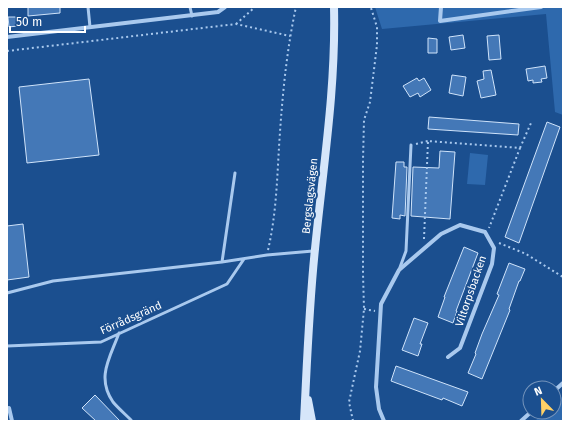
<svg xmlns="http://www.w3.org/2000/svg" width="570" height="428" viewBox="0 0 570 428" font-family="'Fira Sans',sans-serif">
<rect width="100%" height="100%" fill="#1b4f8f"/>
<!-- green -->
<path fill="#2e69ad" d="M375,7h188v108l-8,-3 -9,-98 -164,15z
M470,153l18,2 -3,30 -18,-1z
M563,396v25h-28l10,-9h9v-8z"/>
<!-- building -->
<path fill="#4478b7" stroke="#cfe3fa" d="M28,7h32v6l-32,3z
M8,17h8l1,9 -8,1z
M463,35l2,13 -14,2 -2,-13z
M499,35l2,24 -12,1 -2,-24z
M428,38l9,1v14h-9z
M545,66l2,12 -6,1 1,3 -9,1v-3l-5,1 -2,-12z
M491,70l5,25 -15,3 -4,-17 7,-2 -1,-8z
M452,75l14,2 -3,19 -14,-3z
M417,78l2,3 5,-3 7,12 -11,7 -2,-4 -8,4 -7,-11z
M89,79l10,76 -72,8 -8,-76z
M429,117l90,7 -1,11 -90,-6z
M547,122l13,5 -41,116 -14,-6z
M440,151l15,1 -5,67 -39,-3 2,-49 26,1z
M396,162h8v5h3l-2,49 -5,-1v4l-8,-1z
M23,224l6,53 -22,3v-54z
M464,247l14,6 -22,58h1l-4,12 -15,-6 7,-20h-1z
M509,263l16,6 -5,12h-1l-10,28 1,1 -28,69 -14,-6 8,-19 -1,-1 7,-19 17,-39 -2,-1z
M414,318l14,5 -8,21h2l-4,12 -16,-6z
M396,366l72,26 -6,14 -19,-8 -1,2 -51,-19z
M95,395l25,26h-24l-14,-13z"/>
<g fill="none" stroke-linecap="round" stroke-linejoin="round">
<!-- path -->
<path stroke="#a9c9ee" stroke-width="2" stroke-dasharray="2 3" stroke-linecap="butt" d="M236,24l19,-17
M7,51l229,-27 54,12
M416,144l12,-3
M520,148l11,-25
M424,239l4,-98 92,7 -31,80
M499,243l27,11 37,23
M268,250c8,-34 9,-69 11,-103 3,-47 7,-94 17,-140
M364,309l11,2
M353,421l-4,-19 11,-51 4,-42 -1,-35v-114l1,-40 6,-18 7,-57v-18l-6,-19"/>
<!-- service -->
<path stroke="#a9c9ee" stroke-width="3" d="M88,7l2,20
M190,7l2,9
M222,262l45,-7 46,-4
M399,270l7,-19 5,-106
M7,293l46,-12 169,-19 13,-89
M119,333c-9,25 -23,44 -6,69 5,6 12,12 18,18
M7,346l94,-4 126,-58 17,-25"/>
<!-- minor -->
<path stroke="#a9c9ee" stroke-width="4" d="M441,7l-1,14 101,-14
M7,37l211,-25 7,-5
M554,391l9,-8
M9,408l3,13
M384,421l-5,-12 -3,-22 5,-83 18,-34 42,-36 19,-9 25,7 9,16 -2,16 -32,84 -12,9
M521,421l10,-9"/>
<!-- secondary -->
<path stroke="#d6e6fa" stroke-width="8" d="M308,400l4,21
M304,421c3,-57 5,-115 11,-172 8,-81 21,-161 19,-242"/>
</g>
<g text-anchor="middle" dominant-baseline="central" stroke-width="4" stroke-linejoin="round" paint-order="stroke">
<!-- street labels -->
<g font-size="11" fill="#fff" stroke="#1b4f8f">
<text transform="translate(310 196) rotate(-84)">Bergslagsvägen</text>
<text transform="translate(471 291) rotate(-71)">Viltorpsbacken</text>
<text transform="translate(131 318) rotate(-24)">Förrådsgränd</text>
</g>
</g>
<!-- border -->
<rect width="570" height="428" fill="none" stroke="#ffffff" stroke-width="16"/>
<!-- north arrow -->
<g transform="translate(542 400) rotate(337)"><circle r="19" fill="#1b4f8f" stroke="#7695bc"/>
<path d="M0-3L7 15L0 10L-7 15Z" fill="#ffd166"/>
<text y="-6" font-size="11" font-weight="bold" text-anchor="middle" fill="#ffffff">N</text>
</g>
<!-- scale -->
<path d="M10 26v6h75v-6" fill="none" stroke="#ffffff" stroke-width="2"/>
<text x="16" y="26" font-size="12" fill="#ffffff" stroke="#1b4f8f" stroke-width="3" paint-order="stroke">50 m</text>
</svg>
